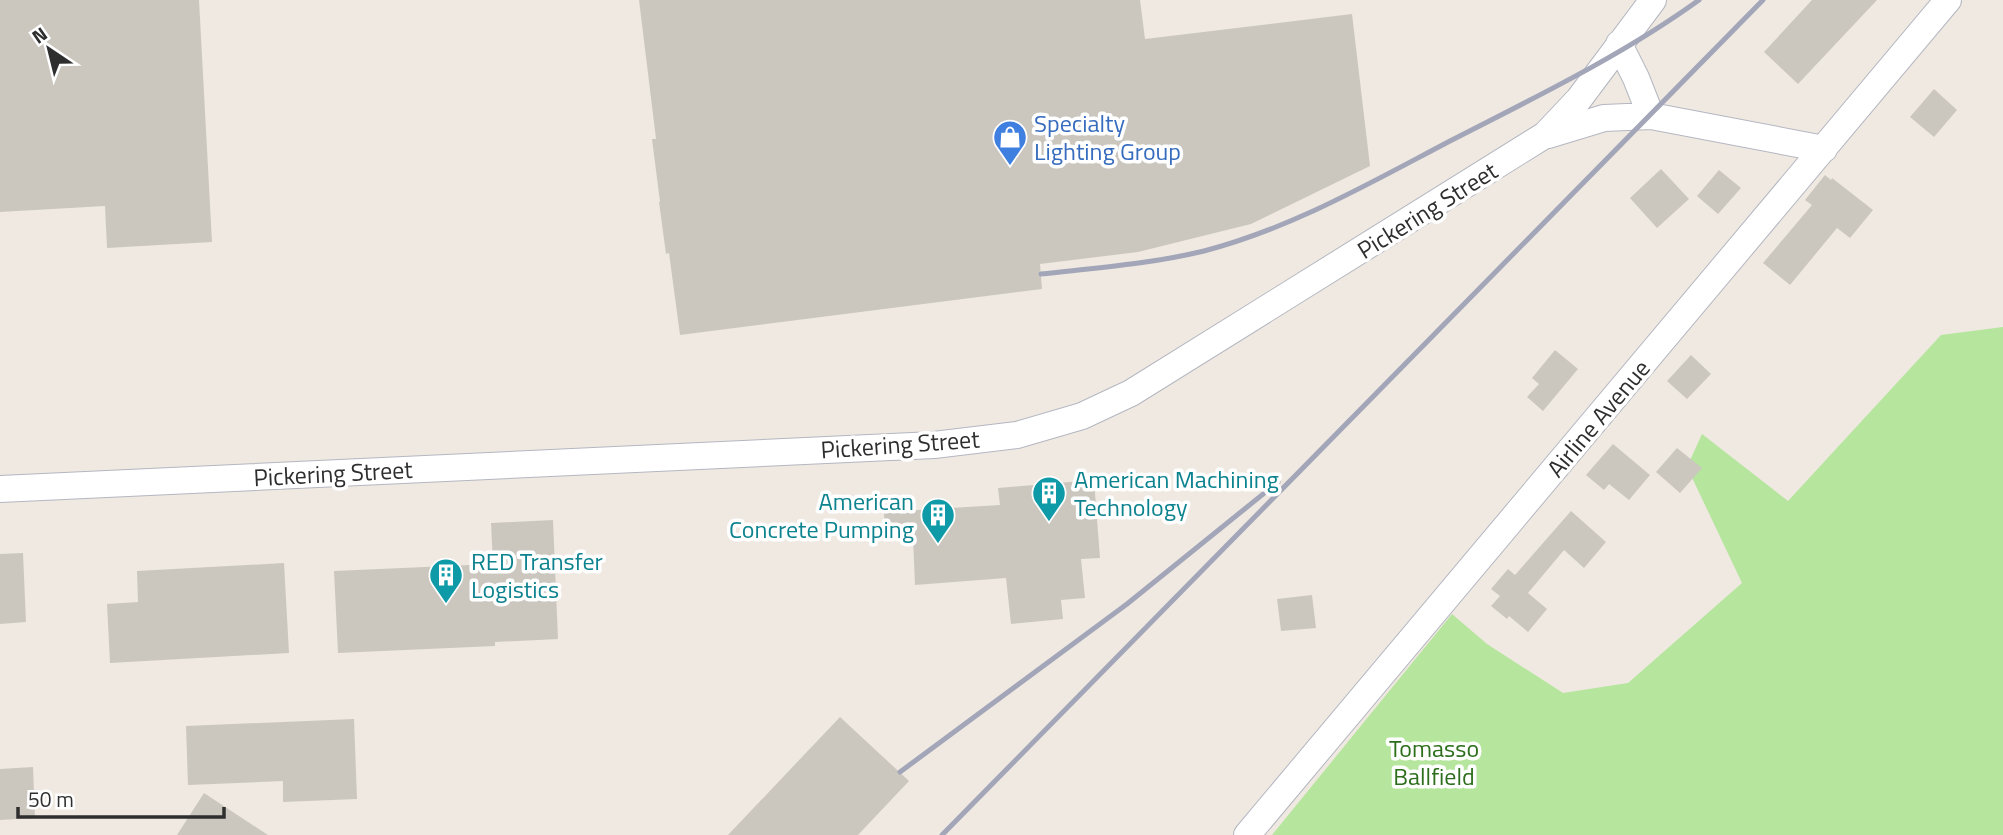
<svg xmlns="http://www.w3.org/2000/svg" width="2003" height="835" viewBox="0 0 2003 835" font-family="'Titillium Web',sans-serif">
<rect width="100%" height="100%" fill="#efe9e1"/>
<!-- green -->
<path fill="#b6e59e" d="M2003,327v508h-731l180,-221 35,30 76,49 65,-10 114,-100 -55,-116 15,-33 86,67 153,-166z"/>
<!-- building -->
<path fill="#cbc7bf" d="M0,0h199l13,242 -105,6 -2,-42 -105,6z
M639,0h501l5,39 207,-25 18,152 -119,58 -113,28 -98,12 2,25 -362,46 -11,-82 -3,1 -7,-52h1l-8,-63h4z
M1812,0h65l-79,84 -34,-32z
M1934,89l23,21 -23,27 -24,-20z
M1661,169l28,30 -32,29 -27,-30z
M1719,170l22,18 -23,26 -21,-18z
M1825,175l6,5 1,-2 41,32 -23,28 -13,-10 -47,57 -27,-22 49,-58 -7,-5z
M1555,350l23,19 -35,42 -16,-14 12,-13 -7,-6z
M1691,355l20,19 -24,25 -20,-18z
M1613,444l37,31 -21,25 -20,-16 -5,6 -18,-15z
M1677,448l25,20 -22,25 -24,-21z
M1094,480l6,78 -19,1 4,39 -24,2 2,19 -52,5 -5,-46 -91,7 -2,-47 -28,2 -1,-28 116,-7 -2,-17z
M1571,511l35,31 -22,26 -20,-18 -36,43 19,16 -19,23 -19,-16 -2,3 -16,-13 9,-10 -9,-7 17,-20 7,6z
M553,520l5,119 -63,3v4l-157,7 -4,-82 159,-7 -2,-41z
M23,553l3,69 -26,2v-70z
M284,563l5,90 -179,10 -3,-59 31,-2 -1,-31z
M1312,595l4,33 -35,3 -4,-32z
M840,717l69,64 -51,54h-130z
M354,719l3,80 -74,3v-21l-95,4 -2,-59z
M33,767l2,51 -35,2v-51z
M204,793l64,42h-91z"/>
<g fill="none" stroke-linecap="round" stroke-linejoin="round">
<!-- street casing -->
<g stroke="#b4b7c1" stroke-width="28">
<path id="street" d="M1619,44l17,34 15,38
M1548,135l56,-17 47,-2 173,33
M0,489l934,-44 83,-10 65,-19 49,-23 414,-258 34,-36 74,-99
M1247,835l701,-835"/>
</g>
<!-- street -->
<use href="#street" stroke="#fff" stroke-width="26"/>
<!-- rail -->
<path stroke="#a3a6b8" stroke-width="5" d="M1041,274c54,-6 110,-10 163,-23 88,-23 166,-68 246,-110 84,-43 173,-86 249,-141
M900,772l227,-168 151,-122
M942,835l821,-835"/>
</g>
<!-- icons -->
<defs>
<g id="shop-pin" transform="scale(1.75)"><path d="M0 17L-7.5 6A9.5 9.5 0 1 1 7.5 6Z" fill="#3f7fe0" stroke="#fff"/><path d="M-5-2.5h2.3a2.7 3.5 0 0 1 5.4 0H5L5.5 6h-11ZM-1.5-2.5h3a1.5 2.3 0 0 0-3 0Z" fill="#fff"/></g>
<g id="building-pin" transform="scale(1.75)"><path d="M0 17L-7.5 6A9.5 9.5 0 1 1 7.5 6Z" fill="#0f9aa8" stroke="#fff"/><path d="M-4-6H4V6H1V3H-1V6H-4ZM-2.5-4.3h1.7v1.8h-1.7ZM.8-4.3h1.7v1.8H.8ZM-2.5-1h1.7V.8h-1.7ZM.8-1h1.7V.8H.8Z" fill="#fff"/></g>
</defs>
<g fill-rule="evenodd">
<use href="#shop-pin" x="1010" y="137"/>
<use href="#building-pin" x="1049" y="493"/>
<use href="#building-pin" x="938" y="515"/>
<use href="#building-pin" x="446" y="575"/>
</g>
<g text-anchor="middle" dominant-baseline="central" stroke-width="7" stroke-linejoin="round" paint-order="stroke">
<!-- shop labels -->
<g font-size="24" fill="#366cbe" stroke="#fff" text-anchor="start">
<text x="1034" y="123">Specialty<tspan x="1034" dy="28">Lighting Group</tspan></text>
</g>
<!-- street labels -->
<g font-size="24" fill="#2e2e2e" stroke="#fff">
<text transform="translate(1427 210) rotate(-32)">Pickering Street</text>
<text transform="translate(1598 418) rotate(-50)">Airline Avenue</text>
<text transform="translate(900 444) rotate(-4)">Pickering Street</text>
<text transform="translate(333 473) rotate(-3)">Pickering Street</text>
</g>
<!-- culture labels -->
<g font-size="24" fill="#0d838f" stroke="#fff" text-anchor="start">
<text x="1074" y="479">American Machining<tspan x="1074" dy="28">Technology</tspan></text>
<text x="914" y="501" text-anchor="end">American<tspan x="914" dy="28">Concrete Pumping</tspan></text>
<text x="471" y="561">RED Transfer<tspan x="471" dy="28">Logistics</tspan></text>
</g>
<!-- park labels -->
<g font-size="24" fill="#2c6e1b" stroke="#fff">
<text x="1434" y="748">Tomasso<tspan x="1434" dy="28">Ballfield</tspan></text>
</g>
</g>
<!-- north arrow -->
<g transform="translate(49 49) rotate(325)" stroke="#ffffff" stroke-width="5" paint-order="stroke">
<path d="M0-5L12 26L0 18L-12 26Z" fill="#2e2e2e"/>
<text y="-10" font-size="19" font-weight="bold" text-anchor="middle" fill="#2e2e2e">N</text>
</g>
<!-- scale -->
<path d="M18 807v10h206v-10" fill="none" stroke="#2e2e2e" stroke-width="3.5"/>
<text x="28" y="807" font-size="21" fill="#2e2e2e" stroke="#ffffff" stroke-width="5" paint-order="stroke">50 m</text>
</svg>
